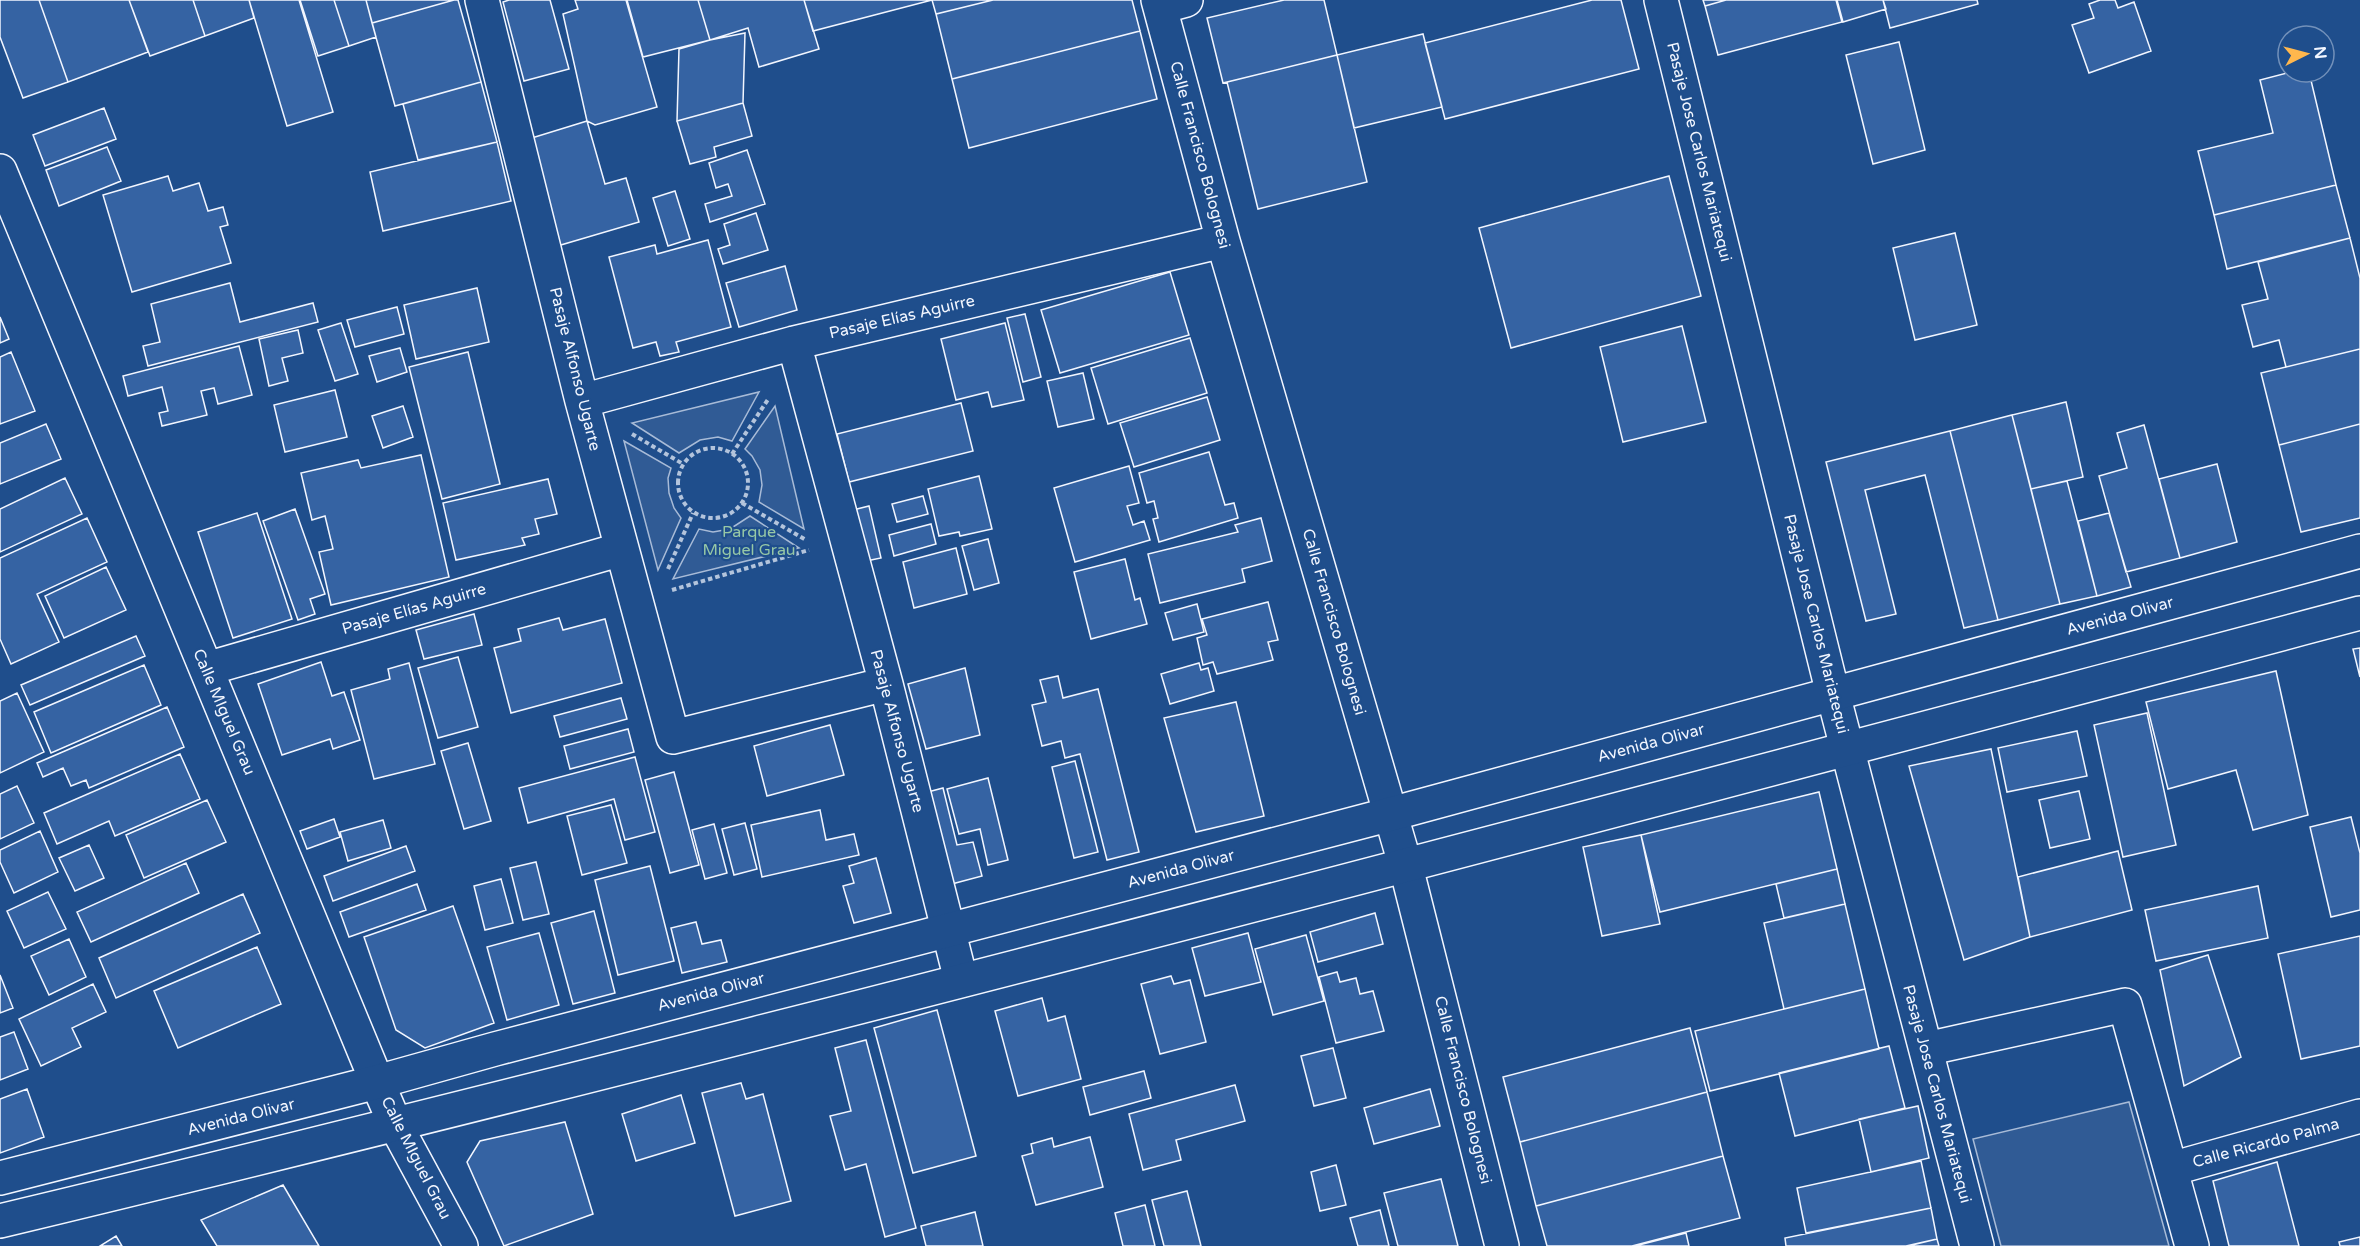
<svg xmlns="http://www.w3.org/2000/svg" width="2360" height="1246" viewBox="0 0 2360 1246" font-family="'Varela Round',sans-serif">
<rect width="100%" height="100%" fill="#1f4e8c"/>
<!-- built -->
<path fill="#305b95" stroke="#a8bbd7" stroke-width="1.5" d="M759,392l-27,49 -14,-4 -18,3 -21,13 -47,-30z
M775,406l29,123 -45,-27 3,-17 -2,-15 -8,-14 -7,-7z
M624,441l47,27 -3,10 1,15 5,15 7,10 -23,52z
M750,516l49,32 -126,31 26,-50 14,3 17,-3z
M2129,1102l40,144h-168l-28,-107z"/>
<!-- building -->
<path fill="#3563a3" stroke="#f2f6ff" stroke-width="1.5" d="M0,0h39l29,82 -45,16 -23,-61z
M39,0h90l19,52 -80,30z
M129,0h64l12,36 -55,20z
M193,0h56l5,18 -49,18z
M249,0h50l34,112 -46,14z
M300,0h34l15,46 -31,10z
M334,0h32l10,37 -27,9z
M366,0h88l-82,23z
M454,0h4l23,82 -86,24 -23,-83z
M509,0h41l19,69 -45,12 -21,-79z
M575,0h51l31,107 -62,18 -8,-4 -24,-107 15,-5z
M627,0h71l12,40 -67,17z
M698,0h106l15,49 -60,18 -11,-39 -38,12z
M804,0h128l-119,31z
M932,0h61l-57,14z
M993,0h139l8,31 -188,48 -16,-65z
M1284,0h40l13,55 -114,28 -16,-65z
M1592,0h29l18,69 -194,50 -20,-76z
M1703,0h23l-21,6z
M1726,0h110l6,22 -124,33 -13,-49z
M1837,0h46l3,9 -43,13z
M1883,0h94l1,4 -88,24z
M2100,0h15l3,8 16,-6 17,49 -62,22 -17,-48 22,-7 -5,-14z
M1140,31l17,68 -188,49 -17,-69z
M745,33l-2,70 -66,18 2,-72 31,-9z
M1423,34l19,73 -88,21 -17,-73z
M1899,42l26,108 -52,14 -27,-109z
M1337,55l30,127 -109,27 -31,-127z
M2291,72h18l27,113 -122,30 -16,-64 75,-18 -13,-53z
M481,82l16,60 -79,18 -15,-56z
M743,103l9,33 -38,11 2,10 -26,7 -13,-43z
M104,108l12,31 -71,27 -12,-31z
M587,121l18,63 21,-6 13,44 -85,25 -32,-106z
M497,142l14,59 -128,30 -13,-59z
M107,147l14,34 -62,25 -13,-36z
M747,150l18,54 -55,18 -5,-18 27,-8 -4,-12 -12,4 -7,-25z
M168,176l5,15 26,-8 9,28 15,-4 5,18 -8,2 11,36 -99,29 -29,-97z
M1669,176l32,120 -190,52 -32,-120z
M2336,185l14,53 -123,31 -13,-54z
M675,191l15,48 -22,7 -15,-48z
M756,213l12,37 -45,14 -5,-15 12,-4 -6,-21z
M1955,233l22,92 -62,15 -22,-92z
M2350,238l10,40v71l-74,18 -7,-27 -26,7 -11,-42 26,-6 -10,-37z
M708,240l23,87 -55,15 3,10 -19,4 -4,-14 -23,6 -24,-91 46,-12 2,9z
M785,266l12,44 -58,17 -13,-44z
M1170,272l19,63 -129,38 -19,-63z
M230,283l10,39 73,-19 5,19 -170,44 -5,-20 17,-4 -9,-38z
M477,288l12,54 -73,17 -12,-54z
M397,307l7,27 -49,13 -8,-27z
M1025,314l16,63 -18,5 -16,-64z
M0,317l9,22 -9,4z
M341,323l17,51 -23,7 -17,-51z
M1005,323l19,77 -32,7 -4,-15 -32,8 -15,-61z
M1682,326l24,96 -83,20 -23,-95z
M298,330l5,23 -21,5 6,23 -19,5 -10,-47z
M1190,338l17,55 -99,31 -17,-56z
M239,346l13,49 -34,9 -4,-16 -13,3 6,24 -45,11 -3,-13 9,-2 -6,-24 -34,9 -5,-20z
M400,348l7,24 -30,10 -8,-26z
M2360,349v75l-81,21 -18,-72z
M11,352l24,59 -35,13v-67z
M468,352l32,132 -58,15 -33,-132z
M1083,373l11,46 -36,8 -11,-46z
M335,390l12,47 -62,15 -11,-47z
M1207,397l13,43 -86,27 -14,-44z
M2066,402l17,75 -52,12 -19,-74z
M961,403l12,48 -124,31 -12,-48z
M403,406l10,31 -30,11 -11,-32z
M2012,415l48,189 -62,16 -48,-189z
M46,424l15,35 -61,25v-41z
M2360,424v94l-59,14 -22,-87z
M2144,425l36,133 -54,14 -27,-96 28,-8 -10,-35z
M1950,431l48,189 -34,8 -39,-153 -60,15 31,124 -30,7 -40,-159z
M1209,452l16,53 9,-2 4,15 -79,24 -6,-23 5,-1 -4,-17 -7,2 -8,-30z
M421,455l28,122 -118,28 -12,-53 14,-3 -8,-33 -13,4 -11,-47 57,-13 3,8z
M2217,464l20,78 -57,16 -21,-79z
M1129,466l10,37 -12,3 6,19 11,-4 6,19 -75,22 -21,-74z
M979,476l13,53 -32,7 -1,-4 -20,4 -11,-47z
M65,478l17,36 -82,38v-43z
M548,479l9,35 -22,5 4,15 -17,4 3,7 -69,15 -13,-57z
M2067,481l30,115 -37,8 -29,-115z
M923,496l5,18 -31,8 -5,-18z
M869,506l12,52 -20,4 -12,-51z
M295,509l30,85 -15,5 5,15 -17,6 -35,-99z
M257,513l35,106 -59,19 -35,-106z
M2109,513l22,74 -34,9 -19,-75z
M87,518l20,44 -70,32 22,48 -48,22 -11,-25v-81z
M1261,518l11,43 -30,8 3,13 -85,21 -12,-49 90,-22 -3,-7z
M931,524l5,20 -42,12 -5,-21z
M988,539l11,44 -25,7 -12,-44z
M956,548l11,46 -53,14 -11,-46z
M1125,559l10,41 5,-2 7,26 -56,15 -17,-67z
M106,567l20,43 -62,28 -19,-42z
M1268,602l10,38 -10,2 5,18 -56,14 -4,-12 -10,3 -6,-27 10,-3 -5,-16z
M1197,604l7,28 -31,8 -8,-27z
M474,614l8,31 -58,14 -8,-29z
M559,618l4,12 42,-11 17,64 -111,30 -17,-65 27,-7 -3,-12z
M136,636l9,20 -115,49 -9,-20z
M2360,648v29l-7,-28z
M458,657l20,70 -40,11 -20,-70z
M321,662l11,34 12,-4 16,48 -27,9 -3,-10 -48,16 -24,-71z
M409,663l26,101 -61,15 -23,-89 39,-11 -2,-10z
M1199,663l2,7 7,-2 6,23 -44,13 -9,-30z
M144,665l17,40 -110,48 -17,-41z
M965,668l15,67 -54,14 -18,-65z
M2276,671l32,144 -55,15 -17,-60 -68,19 -22,-87z
M1058,676l5,22 35,-9 41,163 -32,8 -27,-106 -15,4 -4,-17 -19,5 -10,-41 14,-3 -6,-22z
M17,693l27,59 -44,21v-72z
M621,698l6,21 -67,18 -6,-21z
M1236,702l28,114 -68,16 -32,-114z
M167,707l17,40 -95,41 -3,-8 -15,6 -8,-18 -20,9 -6,-14z
M2147,713l29,132 -53,12 -29,-132z
M830,725l14,50 -77,21 -13,-50z
M628,729l6,23 -64,17 -6,-23z
M2077,731l10,45 -80,16 -9,-44z
M468,743l23,78 -27,8 -23,-78z
M1991,749l39,188 -66,23 -55,-194z
M180,754l20,45 -85,37 -6,-15 -52,23 -13,-31z
M635,757l20,75 -30,8 -11,-41 -86,24 -9,-35z
M1075,761l23,91 -24,6 -22,-91z
M674,772l25,93 -29,8 -25,-93z
M988,778l20,82 -20,5 -8,-36 -21,5 -12,-45z
M17,786l17,37 -34,16v-45z
M943,788l14,57 16,-3 9,34 -34,9 -24,-92z
M2079,791l11,48 -40,9 -11,-48z
M1819,792l18,77 -177,43 -19,-77z
M207,800l19,42 -82,36 -18,-43z
M611,805l16,58 -45,12 -15,-59z
M820,810l6,30 28,-6 5,21 -97,22 -11,-52z
M2351,817l9,36v57l-29,7 -21,-90z
M334,819l6,18 -33,12 -7,-18z
M383,820l8,28 -43,13 -8,-29z
M745,823l12,46 -23,6 -12,-46z
M714,824l13,49 -22,6 -13,-49z
M40,831l18,41 -44,21 -14,-31v-12z
M1641,835l19,89 -58,12 -19,-89z
M89,845l15,33 -29,13 -16,-33z
M406,846l9,25 -82,30 -9,-25z
M2118,851l14,59 -102,27 -12,-60z
M876,858l15,55 -37,10 -11,-37 11,-3 -5,-17z
M536,862l13,52 -26,6 -13,-52z
M186,863l13,30 -108,49 -14,-30z
M650,866l24,95 -56,14 -23,-95z
M1837,869l8,35 -61,14 -8,-34z
M501,879l12,44 -28,7 -11,-44z
M417,884l9,26 -77,27 -9,-25z
M2258,886l10,52 -112,23 -11,-51z
M48,892l18,37 -42,19 -17,-37z
M243,894l17,39 -144,65 -17,-40z
M1845,904l20,85 -81,20 -20,-86z
M453,906l41,117 -69,25 -29,-18 -32,-93z
M594,911l21,82 -42,11 -22,-81z
M1375,913l8,31 -65,18 -8,-30z
M696,922l6,22 19,-4 6,22 -45,11 -11,-45z
M539,933l20,72 -52,15 -20,-73z
M1248,933l13,49 -56,14 -13,-48z
M1306,935l18,66 -51,14 -18,-66z
M2360,936v110l-59,13 -23,-105z
M69,939l17,38 -37,18 -18,-39z
M257,947l24,57 -103,44 -24,-57z
M2208,955l33,102 -57,29 -24,-116z
M1337,972l3,10 16,-4 4,16 13,-3 11,40 -48,12 -17,-66z
M0,975l13,33 -13,5z
M1171,976l3,8 16,-4 16,62 -46,12 -19,-70z
M93,984l13,28 -34,16 9,19 -40,19 -22,-47z
M1865,989l14,60 -169,42 -15,-60z
M1042,998l6,23 17,-5 16,63 -63,17 -23,-85z
M937,1010l39,146 -63,17 -39,-145z
M1690,1028l17,64 -187,50 -17,-65z
M14,1032l14,37 -28,11v-43z
M866,1040l50,188 -31,9 -19,-73 -21,6 -15,-54 21,-5 -16,-63z
M1889,1046l16,62 -110,28 -16,-63z
M1333,1048l13,50 -32,8 -13,-50z
M1144,1071l7,27 -61,17 -7,-28z
M741,1083l5,16 17,-5 28,107 -56,15 -33,-123z
M1235,1085l10,36 -69,19 5,20 -38,10 -14,-56z
M27,1089l17,48 -44,16v-54z
M1430,1089l10,37 -66,18 -10,-36z
M1707,1092l16,64 -187,50 -16,-64z
M681,1095l14,48 -59,18 -14,-47z
M1918,1106l11,52 -58,14 -12,-53z
M565,1122l28,92 -89,32 -37,-84 13,-21z
M1090,1137l13,50 -67,18 -14,-49 11,-3 -2,-9 21,-6 2,9z
M1723,1156l17,62 -108,28h-85l-11,-40z
M1921,1161l10,47 -125,25 -9,-45z
M2277,1162l22,84h-70l-16,-65z
M1336,1165l10,40 -26,6 -9,-39z
M1441,1179l17,67h-60l-14,-53z
M283,1185l36,61h-102l-16,-26z
M1187,1191l14,55h-37l-12,-46z
M1145,1205l10,41h-32l-8,-33z
M1931,1208l6,31 -31,7h-120l-1,-8z
M1380,1210l9,36h-31l-8,-28z
M975,1212l8,34h-57l-5,-20z
M1686,1233l3,13h-54z
M116,1236l6,10h-22z
M2360,1237v9h-20l-1,-4z
M1937,1239l2,7h-31z"/>
<g fill="none" stroke-linecap="round" stroke-linejoin="round">
<!-- street casing -->
<g stroke="#f2f6ff" stroke-width="36">
<path id="street" d="M482,0l100,401 91,336 213,-53
M1158,0l65,241 183,626 96,379
M1661,0l172,694 144,552
M1160,7l26,-7
M0,171l377,911 19,44 65,120
M794,343l92,341 75,296
M582,401l212,-58 429,-102
M206,669l416,-120
M1926,1049l199,-44 67,241
M2171,1169l189,-53"/>
</g>
<!-- secondary casing -->
<g stroke="#f2f6ff" stroke-width="36">
<path id="secondary" d="M0,1178l377,-96 118,-33 896,-235 969,-263
M0,1221c790,-190 1575,-400 2360,-608"/>
</g>
<!-- path -->
<path stroke="#b3c4dc" stroke-width="4" stroke-dasharray="4.5 3" stroke-linecap="butt" d="M632,434l51,30
M678 483a35 35 0 1 1 70 0a35 35 0 1 1-70 0Z
M732,454l37,-56
M742,503l64,37
M668,569l25,-56
M672,590l137,-40"/>
<!-- street -->
<use href="#street" stroke="#1f4e8c" stroke-width="33"/>
<!-- secondary -->
<use href="#secondary" stroke="#1f4e8c" stroke-width="33"/>
</g>
<g text-anchor="middle" dominant-baseline="central" stroke-width="4.5" stroke-linejoin="round" paint-order="stroke">
<!-- street labels -->
<g font-size="16" fill="#f2f6ff" stroke="#1f4e8c">
<text transform="translate(1699 152) rotate(76)">Pasaje Jose Carlos Mariatequi</text>
<text transform="translate(1200 155) rotate(75)">Calle Francisco Bolognesi</text>
<text transform="translate(902 317) rotate(-13)">Pasaje Elías Aguirre</text>
<text transform="translate(575 369) rotate(76)">Pasaje Alfonso Ugarte</text>
<text transform="translate(414 609) rotate(-16)">Pasaje Elías Aguirre</text>
<text transform="translate(2120 616) rotate(-15)">Avenida Olivar</text>
<text transform="translate(1334 622) rotate(74)">Calle Francisco Bolognesi</text>
<text transform="translate(1816 624) rotate(76)">Pasaje Jose Carlos Mariatequi</text>
<text transform="translate(224 712) rotate(67)">Calle MIguel Grau</text>
<text transform="translate(897 731) rotate(75)">Pasaje Alfonso Ugarte</text>
<text transform="translate(1651 743) rotate(-15)">Avenida Olivar</text>
<text transform="translate(1181 869) rotate(-15)">Avenida Olivar</text>
<text transform="translate(711 992) rotate(-15)">Avenida Olivar</text>
<text transform="translate(1463 1090) rotate(76)">Calle Francisco Bolognesi</text>
<text transform="translate(1937 1094) rotate(75)">Pasaje Jose Carlos Mariatequi</text>
<text transform="translate(241 1117) rotate(-14)">Avenida Olivar</text>
<text transform="translate(2266 1143) rotate(-15)">Calle Ricardo Palma</text>
<text transform="translate(416 1158) rotate(63)">Calle MIguel Grau</text>
</g>
<!-- park labels -->
<g font-size="16" fill="#97c8a6" stroke="#1f4e8c">
<text x="749" y="532">Parque<tspan x="749" dy="18">Miguel Grau</tspan></text>
</g>
</g>
<!-- north arrow -->
<g transform="translate(2306 54) rotate(84)"><circle r="28" fill="#1f4e8c" stroke="#7391ba" stroke-width="1.5"/>
<path d="M0-4.5L10 22L0 15L-10 22Z" fill="#ffb74d"/>
<text y="-9" font-size="16" font-weight="bold" text-anchor="middle" fill="#f2f6ff">N</text>
</g>
</svg>
